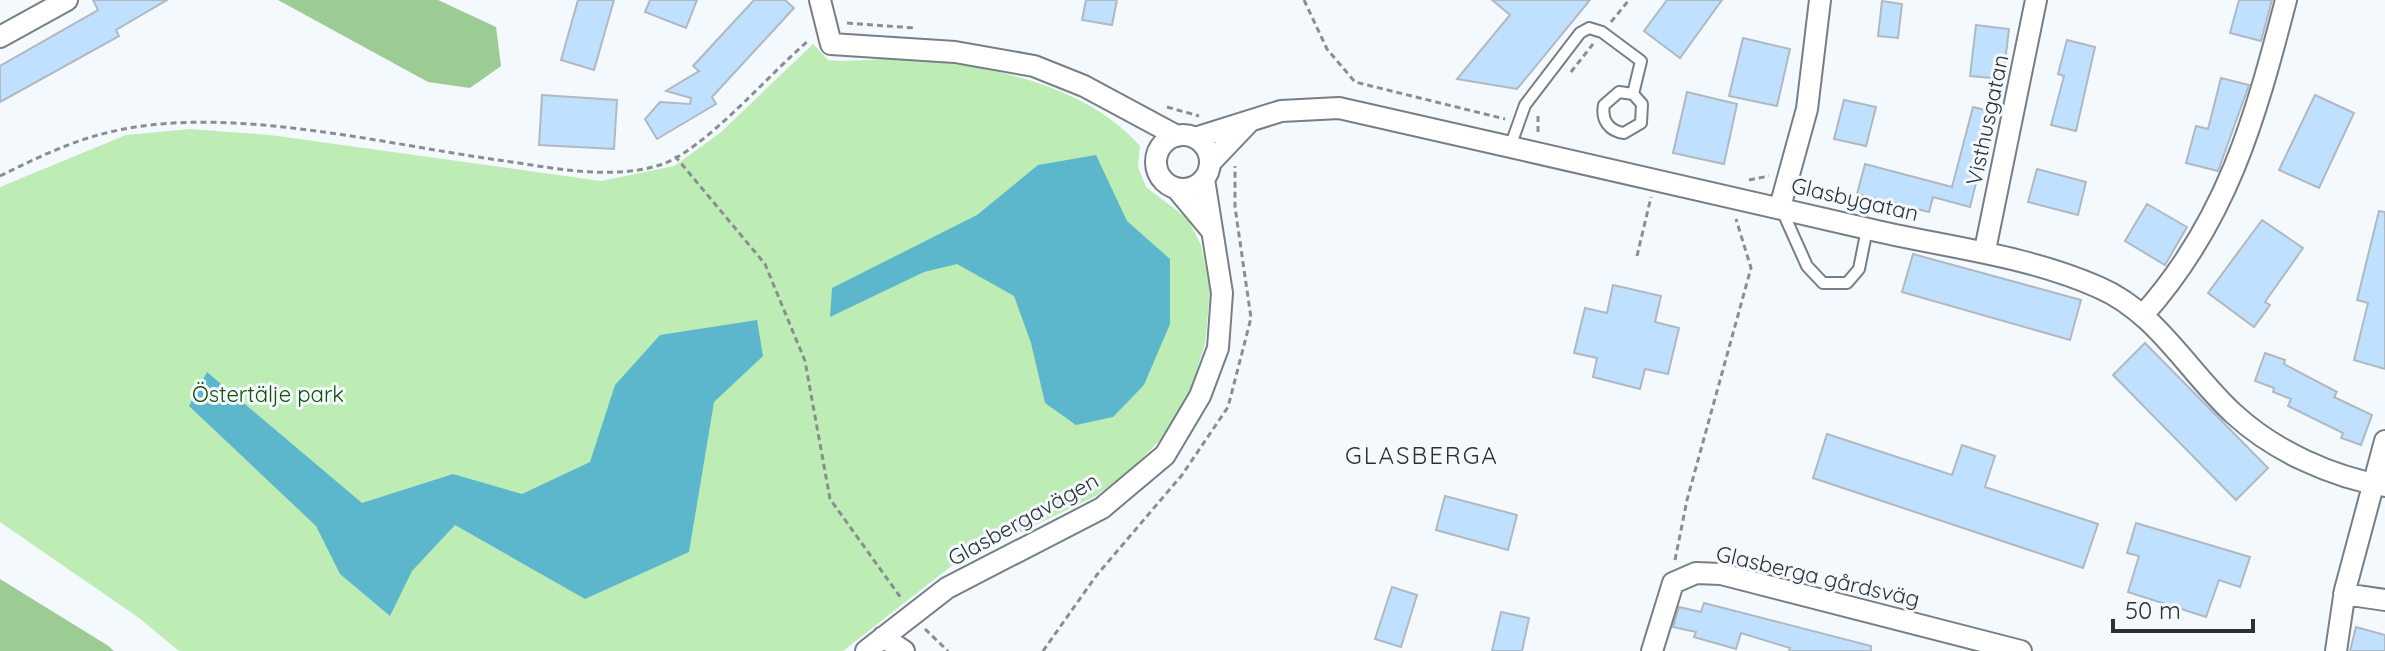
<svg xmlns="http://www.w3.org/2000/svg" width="2385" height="651" viewBox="0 0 2385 651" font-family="Quicksand,sans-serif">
<rect width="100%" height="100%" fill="#f4f9fe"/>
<!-- green -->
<path fill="#bdedb4" d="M813,44l15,16c27,3 54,-3 80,-1 80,6 177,25 232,87l-2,21 8,20 42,32 13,26 9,46 -5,53 -16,50 -29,46 -33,34 -33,23 -140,67 -111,87h-664l-40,-33 -139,-96v-335l126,-52 64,-6 80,6 331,46 73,-15 46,-33z"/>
<!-- forest -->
<path fill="#9ccb94" d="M278,0h160l58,27 5,39 -31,22 -42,-6z
M0,579l107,66 7,6h-114z"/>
<!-- water -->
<path fill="#5cb7cc" d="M1096,155l31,66 43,38v65l-26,61 -31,32 -37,8 -31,-22 -14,-60 -17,-47 -57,-32 -33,8 -94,45 2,-29 145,-73 61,-50z
M757,320l6,36 -49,46 -25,150 -104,47 -130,-74 -43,46 -22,45 -50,-42 -24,-48 -127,-120 18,-34 155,131 91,-29 69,20 68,-32 25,-77 45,-50z"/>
<!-- building -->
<path fill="#bfe0fe" stroke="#b1b9c0" stroke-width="2" d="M93,0h74l-51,30 3,6 -119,66v-36l98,-56z
M578,0h36l-20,70 -33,-10z
M650,0h47l-11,28 -41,-16z
M754,0h31l9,8 -82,89 4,7 -59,35 -12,-20 15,-17 30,2 1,-6 -25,-7 33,-20 -6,-5z
M1086,0h31l-5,25 -30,-5z
M1492,0h98l-73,89 -60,-10 53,-64z
M1667,0h55l-42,58 -36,-27z
M2239,0h33l-11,41 -31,-8z
M1882,1l20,3 -4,34 -20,-2z
M1976,25l33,4 -6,50 -33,-3z
M1743,38l47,11 -13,57 -48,-10z
M2067,40l28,7 -19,84 -25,-6 13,-49 -6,-2z
M2221,78l28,7 -31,86 -32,-8 10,-37 12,3z
M1687,92l50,12 -13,60 -51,-11z
M542,95l75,5 -3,49 -75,-4z
M2315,95l39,18 -35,75 -40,-18z
M1844,100l32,7 -10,39 -32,-7z
M1973,107l21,5 -24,95 -37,-10 -4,15 -72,-18 8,-30 87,23z
M2037,169l49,13 -8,33 -50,-13z
M2147,204l40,23 -22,38 -40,-24z
M2379,211l6,1v157l-31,-9 14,-57 -11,-3z
M2262,220l41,28 -38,54 5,3 -16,22 -46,-34z
M1913,254l168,46 -11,40 -168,-48z
M1613,285l48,11 -6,26 24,6 -11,46 -23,-5 -5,20 -47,-12 4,-19 -23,-5 11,-45 22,5z
M2145,343l123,125 -32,32 -123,-125z
M2265,353l20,7 -1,4 53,28 -3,5 38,18 -11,30 -20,-7 2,-5 -55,-27 3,-7 -18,-7 1,-4 -19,-7z
M1827,434l125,41 10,-30 33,11 -10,31 113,37 -15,44 -270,-90z
M1445,496l72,19 -9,35 -72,-20z
M2136,523l114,34 -10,30 -21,-7 -13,37 -78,-25 11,-36 -12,-3z
M1392,587l25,8 -16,52 -26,-8z
M1704,603l167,43v5h-82l1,-3 -49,-15 -5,16 -42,-12 2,-5 -23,-5 6,-20 22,5z
M1501,612l28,6 -7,33h-30z
M2356,627l29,8v16h-35z"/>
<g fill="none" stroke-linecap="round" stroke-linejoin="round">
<!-- lane casing -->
<g stroke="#777e85" stroke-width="14">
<path id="lane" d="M1510,147l15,-42 55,-72 9,-5 13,4 39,29 -8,33 -14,-2 -15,13c-3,15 5,26 20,28l17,-10 1,-19 -9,-10
M1781,208l26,58 16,17h24l12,-14 8,-40"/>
</g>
<!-- street casing -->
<g stroke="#777e85" stroke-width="24">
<path id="street" d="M820,0l11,44 124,8 79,14 50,20 93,50
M0,37l67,-37
M1156 162a27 27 0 1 1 54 0a27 27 0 1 1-54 0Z
M1195,138l86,-27 58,-3c175,40 350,79 525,120 78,19 159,26 234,59 59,25 90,85 136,127 40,37 98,63 151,72
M1210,163l40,-42
M1177,189l35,42
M1780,207l27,-98 13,-109
M1985,250l51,-250
M2143,315c84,-94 112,-196 143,-315
M2344,594l41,6
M883,637l21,14
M866,651l81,-63 155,-80 63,-53 35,-59 18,-48 4,-55 -18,-114
M1652,651l21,-68 23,-10 25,1 300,77
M2336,651l9,-61 40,-149"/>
</g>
<!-- path -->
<path stroke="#8a8e92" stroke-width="3" stroke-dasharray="6 4" stroke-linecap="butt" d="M1304,0l23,49 28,33 150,37
M1611,22l18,-22
M847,23l68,5
M1571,72l22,-28
M1167,107l32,9
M1538,116v16
M675,156l90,108 40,97 25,138 71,99
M0,176c40,-20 80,-39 124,-47 112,-22 261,15 374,31 52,7 110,21 162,5 44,-14 110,-92 148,-124
M1749,180l20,-4
M1637,256l14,-59
M1675,560l12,-60 64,-232 -15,-49
M925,629l23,22
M1043,651l53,-75 86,-101 46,-68 23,-89 -16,-111v-41"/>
<!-- lane -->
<use href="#lane" stroke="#fff" stroke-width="10"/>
<!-- street -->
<use href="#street" stroke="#fff" stroke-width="20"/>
</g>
<g text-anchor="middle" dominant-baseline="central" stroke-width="6" stroke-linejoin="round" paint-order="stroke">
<!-- street labels -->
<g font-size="22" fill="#2d3033" stroke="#f4f9fe">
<text transform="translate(1987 120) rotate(-78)">Visthusgatan</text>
<text transform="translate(1855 199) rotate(13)">Glasbygatan</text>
<text transform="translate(1023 519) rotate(-29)">Glasbergavägen</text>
<text transform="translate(1818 576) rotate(13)">Glasberga gårdsväg</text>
</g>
<!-- park labels -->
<g font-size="22" fill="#105002" stroke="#f4f9fe">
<text x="268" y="394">Östertälje park</text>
</g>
<!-- neighbourhood labels -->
<g font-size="24" letter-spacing="2" fill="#2d3033" stroke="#f4f9fe">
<text x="1422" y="455">GLASBERGA</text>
</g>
</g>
<!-- scale -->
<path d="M2113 619v12h140v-12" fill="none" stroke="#2d3033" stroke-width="4"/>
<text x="2125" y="619" font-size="24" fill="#2d3033" stroke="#f4f9fe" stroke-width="6" paint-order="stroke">50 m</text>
</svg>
